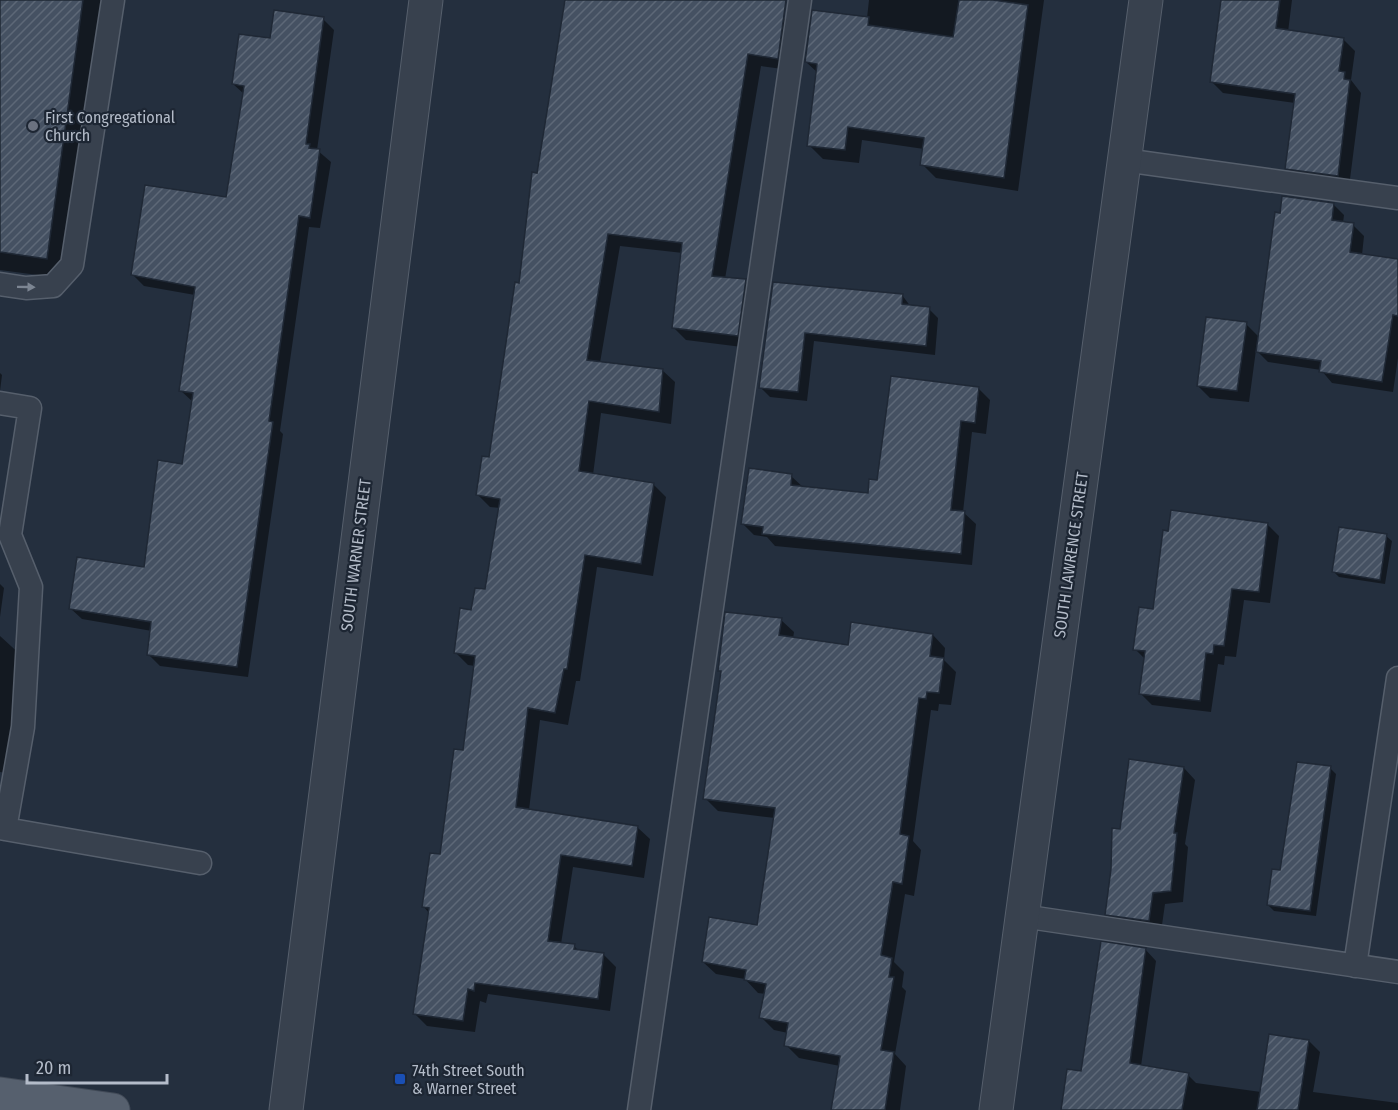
<svg xmlns="http://www.w3.org/2000/svg" width="1398" height="1110" viewBox="0 0 1398 1110" font-family="'Fira Sans Condensed',sans-serif">
<defs>
<pattern id="building-hatch" width="6" height="6" patternUnits="userSpaceOnUse" patternTransform="scale(1.5)"><rect width="6" height="6" fill="#455162"/><path d="M-1 1l2-2M0 6l6-6M5 7l2-2" fill="none" stroke="#5d6877"/></pattern>
</defs>
<rect width="100%" height="100%" fill="#242f3e"/>
<!-- shadow -->
<path fill="#0007" d="M0,0h106l-38,279 -68,-9z
M566,0h127l90,17 13,13 -6,40 -29,-4 -36,213 20,2 13,12 -8,55 -64,-8 -12,-12 9,-75 -63,-7 -20,117 62,7 13,12 -4,42 -70,-11 -8,62 60,9 13,13 -13,79 -56,-9 -17,114h-4l-8,44 -28,-5 -11,90 108,17 13,12 -6,39 -71,-11 -12,77 13,2 5,5 24,3 13,13 -6,44 -122,-17 -2,9 -6,-2 -5,31 -48,-6 -13,-13 15,-100 -6,-7 18,-50 24,-104 10,-86 -7,-1 -13,-13 32,-61 13,-83 -10,-1 -13,-13 13,-36z
M869,0h175l-26,191 -82,-13 -14,-14 2,-15 -62,-9 -3,23 -36,-4 -14,-14 9,-72 -12,-11 61,-44z
M1222,0h70l-4,32 55,7 12,12 -4,29 10,13 -12,94 -50,-7 -12,-12 8,-65 -72,-10 -12,-12z
M323,19l11,11 -17,120 14,12 -11,66 -11,-1 -29,204 3,3 -35,243 -88,-11 -12,-12 4,-23 -70,-12 -12,-11 76,-39 37,-104 10,-63 -13,-12 15,-95 -51,-9 -11,-11 95,-76 16,-105 -11,-10 39,-44z
M1333,204l11,11 -1,8 10,2 11,11 -2,19 36,6v97l-5,34 -61,-9 -11,-13 -53,-8 -12,-12 -7,52 -39,-4 -12,-12 48,-62 13,13z
M774,284l128,11 9,12 18,2 9,9 -3,37 -121,-14 -7,60 -37,-4 -9,-9z
M0,373l2,2 -2,16z
M979,389l11,11 -4,34 -14,-2 -9,80 13,12 -4,41 -197,-19 -8,-9 -13,-2 -11,-11 48,-48 13,12 65,6 9,-13z
M1268,525l11,11 -9,67 -26,-3 -8,57 -11,-1 -1,9 -6,-1 -7,48 -59,-7 -12,-12 6,-33 -11,-11 19,-38z
M1386,536l6,5 -7,43 -46,-7 -6,-6z
M0,584l4,4 -4,29z
M781,620l13,12 -1,7 56,7 84,-11 12,13 -1,12 12,12 -5,33 -12,-1 -1,7 -7,-1 -18,131 8,9 -7,46 -9,-2 -11,68 10,10 -2,15 4,4 -11,63 11,12 -6,44h-67l7,-44 -41,-8 -13,-13 2,-12 -14,-3 -13,-13 5,-23 -8,-1 -13,-14 -29,-5 -13,-12 55,-35 17,-109 -57,-7 -13,-13 17,-125 -3,-3z
M0,636l23,21 -17,116 -6,-1z
M1184,768l11,12 -10,64 3,3 -5,55 -18,2 -4,28 -43,-6 -12,-12 15,-83z
M1330,768l6,6 -20,142 -42,-5 -6,-6z
M1145,949l11,12 -15,105 47,9 8,8 65,9 48,-51 11,11 -7,40 85,11v7h-335z"/>
<!-- building -->
<path fill="url(#building-hatch)" stroke="#1f2835" stroke-width="1.5" d="M0,0h83l-36,259 -47,-7z
M565,0h221l-8,59 -30,-5 -36,222 34,3 -8,57 -66,-8 10,-85 -74,-9 -21,126 76,9 -4,43 -70,-11 -10,70 75,12 -13,81 -56,-9 -18,114h-3l-9,44 -27,-5 -12,99 122,19 -6,40 -71,-11 -13,86 27,3 -1,5 30,4 -6,46 -123,-16 -1,8 -6,-2 -5,32 -50,-7 16,-106 -7,-1 8,-54 10,1 14,-105 9,1 12,-94 -21,-3 6,-45 11,2 4,-22 10,1 15,-90 -24,-4 6,-39 7,1 26,-175 4,1 13,-111 5,1z
M959,0h34l35,5 -24,173 -84,-13 4,-27 -76,-11 -3,23 -38,-4 10,-82 -12,-2 7,-52 57,7 -1,8 85,12z
M1221,0h59l-4,28 68,10 -5,33 6,1 -1,7 6,1 -12,96 -53,-7 10,-75 -85,-12z
M274,10l50,7 -18,127h4l-1,4 11,1 -10,69 -11,-2 -30,205 4,1 -36,245 -90,-12 4,-33 -82,-13 8,-52 67,10 14,-107 24,4 11,-71 -14,-2 16,-104 -64,-12 14,-90 81,12 18,-111 -12,-2 7,-50 31,4z
M1282,196l52,7 -2,17 22,3 -4,29 48,7v57l-5,-1 -11,67 -63,-10 2,-11 -65,-9 19,-140 5,1z
M773,282l130,12 -1,10 28,3 -4,39 -121,-13 -7,59 -39,-4z
M1206,317l41,5 -10,69 -40,-5z
M891,376l88,11 -4,36 -14,-2 -10,89 14,1 -4,43 -199,-20 1,-7 -22,-3 8,-56 43,6 -1,11 77,8 1,-14 8,1z
M1171,510l97,13 -9,69 -27,-3 -8,57 -10,-1 -1,9 -7,-1 -6,48 -61,-7 6,-43 -12,-1 6,-43 14,2 10,-79 5,1z
M1339,527l48,7 -7,46 -48,-8z
M725,612l57,6 -3,17 69,10 3,-23 82,12 -3,22 14,2 -5,35 -12,-1 -1,7 -7,-1 -19,136 9,2 -7,48 -9,-2 -12,73 11,3 -3,19h5l-13,73 13,2 -9,58h-54l9,-54 -56,-10 4,-23 -29,-5 7,-34 -22,-4 2,-10 -44,-8 7,-45 48,8 18,-117 -72,-9 18,-128h-3z
M1129,759l55,8 -10,66h3l-6,58 -18,2 -4,28 -44,-6 6,-46 1,-41 8,1z
M1297,762l34,4 -21,145 -43,-6 5,-36 8,1z
M1101,941l45,7 -16,115 59,10 -7,37h-121l6,-41 14,2z
M1269,1034l40,6 -11,70h-41z"/>
<g fill="none" stroke-linecap="round" stroke-linejoin="round">
<!-- service casing -->
<g stroke="#565f6c" stroke-width="25">
<path id="service" d="M1124,160l274,38
M0,284l26,4 27,-2 19,-21 41,-265
M0,403l30,5 -20,127 21,52 -8,140 -18,102
M0,828l200,35
M1022,916l376,56
M1355,966l43,-288
M639,1110l161,-1110"/>
</g>
<!-- minor casing -->
<g stroke="#565f6c" stroke-width="35">
<path id="minor" d="M286,1110l140,-1110
M996,1110l150,-1110"/>
</g>
<!-- primary casing -->
<g stroke="#414a57" stroke-width="35">
<path id="primary" d="M0,1094l113,16"/>
</g>
<!-- service -->
<use href="#service" stroke="#38414e" stroke-width="22"/>
<!-- minor -->
<use href="#minor" stroke="#38414e" stroke-width="33"/>
<!-- primary -->
<use href="#primary" stroke="#56606e" stroke-width="33"/>
</g>
<!-- one-way arrows -->
<defs><path id="oneway-solid" d="M-6-.8H1V-3.2L6.5 0L1 3.2V.8H-6Z" transform="scale(1.5)"/></defs>
<use fill="#7c8592" href="#oneway-solid" transform="translate(26 287) rotate(1)"/>
<!-- markers -->
<circle fill="#6b7280" stroke="#1d2633" stroke-width="2" cx="33" cy="126" r="6"/>
<rect fill="#1a4fb4" stroke="#1d2633" stroke-width="2" x="394" y="1073" width="12" height="12" rx="3"/>
<g text-anchor="middle" dominant-baseline="central" stroke-width="4.5" stroke-linejoin="round" paint-order="stroke">
<!-- poi labels -->
<g font-size="16" fill="#b4bcc9" stroke="#1d2633" text-anchor="start">
<text x="45" y="117">First Congregational<tspan x="45" dy="18">Church</tspan></text>
<text x="412" y="1070">74th Street South<tspan x="412" dy="18">&amp; Warner Street</tspan></text>
</g>
<!-- street labels -->
<g font-size="16" fill="#b4bcc9" stroke="#1d2633">
<text transform="translate(356 555) rotate(-83)">SOUTH WARNER STREET</text>
<text transform="translate(1071 555) rotate(-82)">SOUTH LAWRENCE STREET</text>
</g>
</g>
<!-- scale -->
<path d="M27 1074v9h140v-9" fill="none" stroke="#b4bcc9" stroke-width="3"/>
<text x="36" y="1074" font-size="18" fill="#b4bcc9" stroke="#1d2633" stroke-width="4.5" paint-order="stroke">20 m</text>
</svg>
